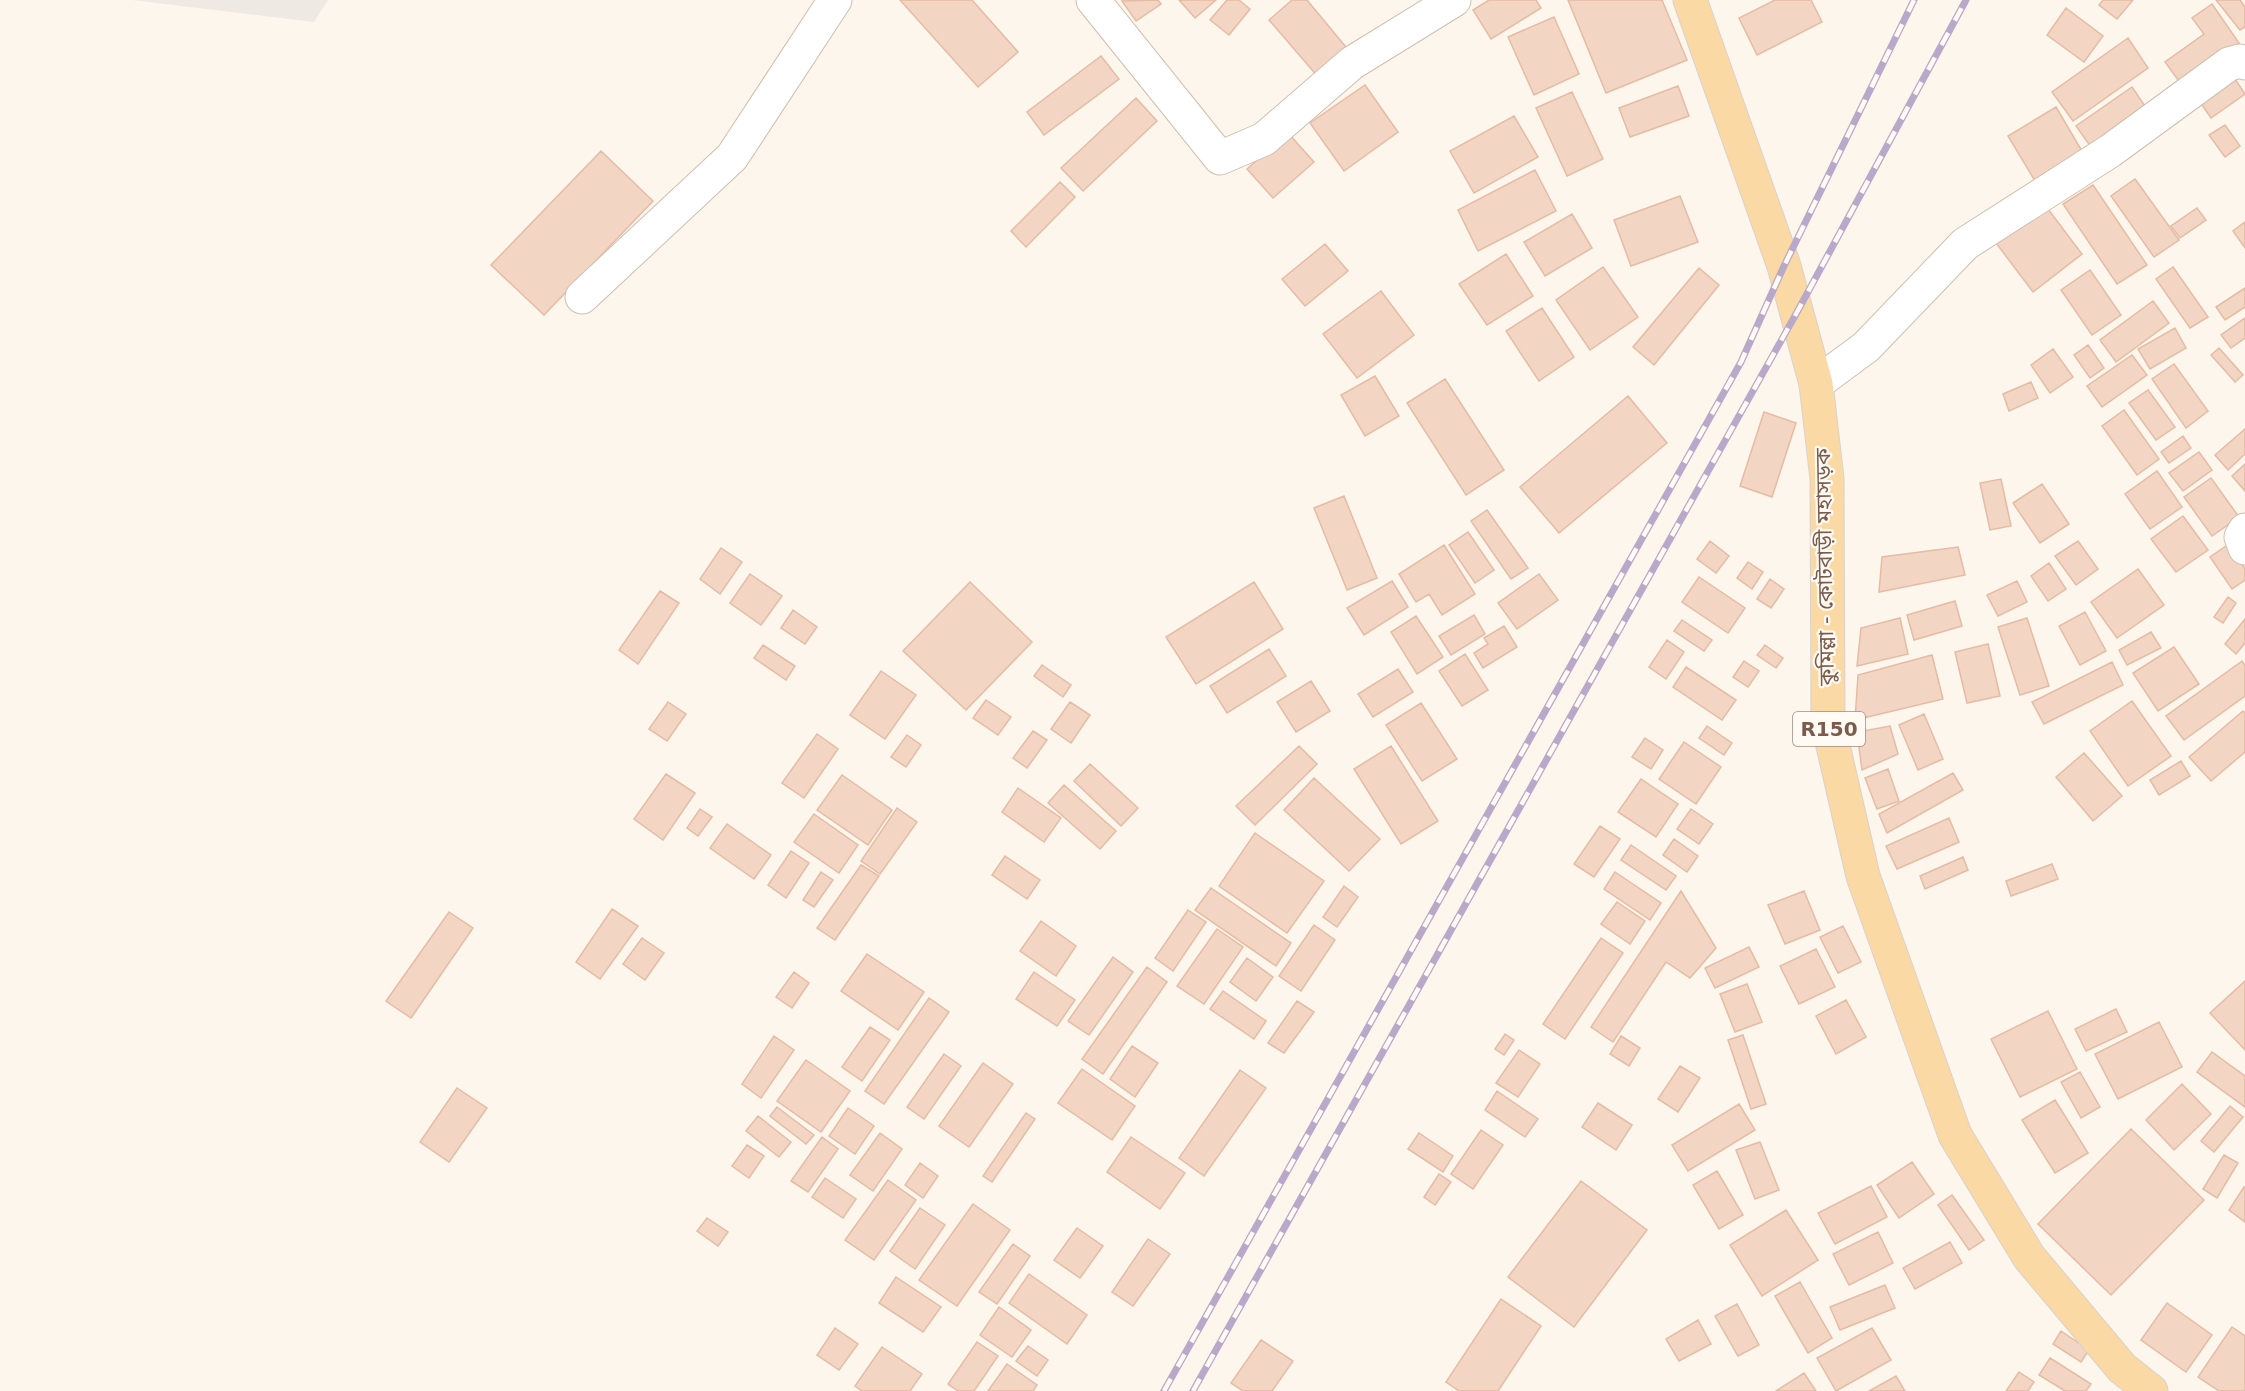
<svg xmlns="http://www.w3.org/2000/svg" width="2245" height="1391" viewBox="0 0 2245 1391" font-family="'DejaVu Sans','Noto Sans Bengali',sans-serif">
<rect width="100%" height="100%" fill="#fdf6ec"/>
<!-- industrial -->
<path fill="#efe9e4" d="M132,0h196l-14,22z"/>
<!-- building -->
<path fill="#f3d5c3" stroke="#e6bba3" stroke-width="1.5" d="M900,0h72l46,52 -40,35z
M1158,0l3,4 -25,17 -14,-20z
M1179,0h37l-21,18z
M1227,0h12l11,9 -21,26 -19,-15z
M1292,0h15l43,52 -31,26 -50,-58z
M1489,0h47l5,8 -50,31 -18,-29z
M1568,0h94l25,60 -81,33z
M1775,0h36l11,22 -65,33 -18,-37z
M2103,0h30l-16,19 -18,-14z
M2216,0h24l5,7v20l-5,3z
M2212,4l27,39 -58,41 -16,-22 39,-28 -12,-16z
M2066,8l37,28 -19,26 -37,-27z
M1554,17l25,57 -45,21 -26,-58z
M2128,38l20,30 -75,53 -21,-29z
M1101,56l18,23 -75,56 -17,-23z
M2229,70l16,24 -34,24 -16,-23z
M1365,85l33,47 -54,39 -34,-48z
M1678,86l11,30 -59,21 -11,-29z
M2132,87l19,28 -55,39 -20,-28z
M1572,92l31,67 -36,17 -31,-68z
M1136,98l21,23 -74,70 -22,-23z
M2056,107l30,51 -48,28 -30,-50z
M1514,116l24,41 -64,36 -24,-42z
M2225,125l15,21 -15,11 -16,-22z
M1288,133l26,29 -41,36 -26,-29z
M601,151l52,50 -109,114 -53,-50z
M1535,170l21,41 -78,40 -20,-41z
M2135,179l44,61 -25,17 -43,-61z
M1060,182l15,15 -49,50 -15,-16z
M2093,185l54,80 -30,19 -54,-80z
M1680,196l18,46 -67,24 -17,-46z
M2042,201l40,53 -49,38 -40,-53z
M2197,208l9,12 -26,18 -9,-12z
M1572,214l20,34 -47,28 -21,-34z
M2245,222v26l-12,-17z
M1325,244l23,27 -43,35 -23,-27z
M1506,254l27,42 -46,29 -28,-41z
M1603,267l35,50 -48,33 -34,-50z
M2173,267l35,50 -18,11 -34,-49z
M1699,268l20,17 -65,80 -21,-18z
M2090,270l31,45 -29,20 -31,-45z
M2245,288v19l-20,13 -9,-13z
M1381,291l33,44 -57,43 -34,-44z
M2153,301l16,22 -53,39 -16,-22z
M1542,308l32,49 -35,24 -33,-50z
M2245,318v20l-14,10 -10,-13z
M2175,328l11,20 -36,21 -12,-20z
M2088,345l16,23 -14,10 -16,-23z
M2219,348l24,27 -8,7 -24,-27z
M2053,349l20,28 -23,16 -19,-28z
M2132,355l15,20 -45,32 -15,-21z
M2174,364l34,47 -22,17 -34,-49z
M1375,376l24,40 -34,20 -24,-41z
M1445,379l59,91 -38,25 -59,-92z
M2031,382l7,16 -29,13 -6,-17z
M2148,390l27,37 -19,13 -27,-37z
M1628,396l39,47 -108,90 -39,-46z
M2124,410l35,49 -22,16 -35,-49z
M1764,412l32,11 -24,74 -32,-11z
M2245,429v25l-17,16 -13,-15z
M2183,436l8,12 -22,15 -8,-11z
M2199,452l13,18 -29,21 -14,-18z
M2245,464v27l-13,-15z
M2157,471l25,36 -32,22 -25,-35z
M2211,478l28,39 -27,19 -28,-39z
M2001,479l10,47 -21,4 -10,-47z
M2042,484l27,40 -29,19 -27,-40z
M1344,496l33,82 -30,12 -33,-82z
M1487,510l41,58 -17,11 -40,-58z
M2183,516l25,34 -32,22 -25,-33z
M1468,532l26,38 -19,13 -26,-38z
M1710,541l19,15 -13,17 -19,-14z
M2078,541l20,28 -22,16 -21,-29z
M2229,544l16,25v11l-13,9 -22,-32z
M1444,545l31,49 -33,21 -13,-21 -13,8 -17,-28z
M1958,547l7,28 -86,17 3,-35z
M721,548l21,14 -22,32 -20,-15z
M1748,562l15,10 -11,17 -15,-11z
M2049,563l17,26 -18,12 -17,-25z
M2138,569l26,36 -47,33 -26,-36z
M750,574l32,22 -21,29 -31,-22z
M1539,574l19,26 -41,29 -19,-26z
M1699,577l46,31 -17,25 -46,-31z
M1770,579l14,10 -13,19 -14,-9z
M1392,581l16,26 -44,28 -17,-27z
M2017,581l10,21 -29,14 -11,-21z
M970,582l62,60 -66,68 -63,-59z
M1254,582l29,47 -87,55 -30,-47z
M660,591l19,12 -41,61 -19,-14z
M2228,597l8,6 -13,20 -9,-6z
M1955,601l7,25 -48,14 -7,-25z
M793,610l24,17 -12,17 -24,-16z
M2085,612l21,39 -26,14 -21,-39z
M1474,615l11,19 -34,21 -12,-19z
M1416,616l27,41 -26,17 -26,-42z
M1900,618l8,36 -51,12 4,-38z
M2027,618l22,68 -29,9 -22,-68z
M2245,619v24l-9,11 -11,-10z
M1682,620l30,20 -8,11 -30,-20z
M1504,626l13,21 -34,21 -9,-15 14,-9 -4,-6z
M2151,632l10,16 -34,17 -8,-15z
M1667,640l17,12 -18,27 -17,-12z
M1988,644l12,52 -33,7 -12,-51z
M763,645l32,21 -9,14 -32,-22z
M1765,645l18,13 -7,10 -19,-13z
M2174,647l25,37 -41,27 -25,-38z
M1269,649l17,27 -59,37 -17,-27z
M1465,654l23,36 -26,16 -23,-35z
M1932,655l11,44 -88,21 3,-45z
M1744,661l15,10 -11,16 -15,-10z
M2242,661l3,5v30l-61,44 -18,-24z
M2112,662l11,23 -79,39 -12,-22z
M1042,665l29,20 -8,12 -29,-21z
M1686,667l50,33 -14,20 -49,-33z
M1398,669l15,23 -40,25 -15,-23z
M881,671l35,24 -31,44 -35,-24z
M1311,681l19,30 -34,21 -19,-30z
M986,700l25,17 -13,18 -25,-17z
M2132,701l39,55 -43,30 -38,-55z
M668,702l18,12 -19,27 -18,-12z
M1070,702l20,13 -19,28 -20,-14z
M1421,703l36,56 -35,22 -36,-56z
M2243,711l2,2v39l-34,29 -22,-24z
M1924,714l19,45 -25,11 -19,-45z
M1707,726l25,17 -8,12 -25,-17z
M1890,726l8,28 -36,16 -5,-38z
M1033,731l14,9 -20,28 -14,-10z
M817,734l21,15 -34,49 -22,-15z
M907,735l14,10 -15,22 -15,-10z
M1645,738l18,12 -12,19 -19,-12z
M1684,742l37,25 -25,37 -37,-25z
M1299,746l18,18 -62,61 -19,-19z
M1391,746l47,75 -37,23 -47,-75z
M2084,753l38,43 -29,25 -37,-44z
M2181,761l9,15 -31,19 -9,-15z
M1090,764l48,44 -17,18 -47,-45z
M1888,769l11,32 -22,8 -12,-31z
M1953,773l10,17 -76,43 -8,-19z
M666,774l29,19 -32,47 -29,-21z
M842,775l50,35 -24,35 -51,-35z
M1314,778l66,61 -31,32 -65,-61z
M1641,779l37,25 -22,33 -38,-25z
M1064,785l52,46 -16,18 -52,-46z
M1018,788l43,30 -17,24 -42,-30z
M897,808l20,14 -37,52 -19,-13z
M700,809l12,8 -14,19 -11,-8z
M1691,809l22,15 -14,20 -22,-15z
M814,814l44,31 -19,28 -45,-31z
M1949,818l10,24 -62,27 -11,-23z
M727,824l44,31 -17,24 -44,-31z
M1600,826l20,13 -26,38 -20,-13z
M1255,833l69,48 -37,52 -68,-47z
M1674,839l24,17 -11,16 -24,-17z
M1631,845l45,31 -10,14 -45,-30z
M791,851l18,12 -23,35 -18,-13z
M1005,856l35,24 -13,19 -35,-24z
M1963,857l5,13 -43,19 -5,-13z
M2052,864l6,15 -47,17 -5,-15z
M861,865l18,11 -44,64 -18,-12z
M821,872l12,8 -19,27 -11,-7z
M1615,872l46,31 -11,17 -46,-31z
M1344,886l14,11 -21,30 -14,-10z
M1211,888l80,55 -15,23 -81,-56z
M1681,891l35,57 -26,30 -24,-16 -53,80 -22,-15z
M1804,891l16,39 -35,14 -17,-39z
M1617,902l28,19 -15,23 -29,-20z
M612,909l26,17 -38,53 -24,-17z
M1188,910l18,12 -33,49 -18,-13z
M449,912l24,16 -62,90 -25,-17z
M1041,921l35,25 -20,30 -36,-25z
M1314,925l21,15 -34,51 -22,-15z
M1843,926l18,36 -23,11 -18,-36z
M1217,929l26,18 -39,57 -27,-18z
M642,938l22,15 -19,27 -22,-16z
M1601,938l22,15 -58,86 -22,-15z
M1749,947l10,20 -44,21 -10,-20z
M1816,949l19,38 -36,17 -19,-38z
M867,954l57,38 -26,38 -57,-39z
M1113,957l20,15 -44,63 -21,-14z
M1247,958l26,19 -17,24 -26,-19z
M1147,967l20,15 -64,92 -21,-15z
M794,972l15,11 -17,25 -16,-11z
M1034,972l41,28 -18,26 -41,-27z
M2245,981v69l-35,-37z
M1747,984l15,38 -27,10 -15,-38z
M1223,991l43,30 -12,18 -44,-30z
M929,998l20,14 -65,92 -19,-13z
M1846,1000l20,37 -30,17 -20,-38z
M1297,1001l17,11 -30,41 -16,-10z
M2116,1009l11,23 -41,19 -11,-22z
M2048,1011l29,58 -57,28 -29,-58z
M2159,1022l23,45 -64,32 -23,-45z
M870,1027l20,13 -28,41 -20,-14z
M1505,1034l9,6 -10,15 -9,-6z
M1743,1035l23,69 -15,5 -23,-69z
M774,1036l20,14 -33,48 -19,-14z
M1621,1036l19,12 -11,18 -19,-12z
M1132,1046l26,17 -23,34 -25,-18z
M1519,1050l21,14 -22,33 -22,-14z
M2212,1052l33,24v31l-48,-35z
M944,1054l17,12 -37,53 -17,-12z
M806,1060l44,31 -29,41 -44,-31z
M983,1063l30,21 -44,63 -30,-21z
M1680,1066l20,12 -22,34 -20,-13z
M1082,1069l53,37 -23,34 -54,-37z
M1240,1070l26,18 -62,88 -25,-18z
M2080,1072l20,35 -19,11 -20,-36z
M2182,1084l29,30 -37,36 -28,-30z
M457,1088l30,20 -38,54 -29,-20z
M1497,1091l41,28 -13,18 -40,-27z
M2055,1100l33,53 -33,20 -33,-53z
M1598,1103l34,22 -16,25 -34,-23z
M1739,1104l16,26 -67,41 -16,-26z
M2230,1106l13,11 -29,35 -13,-11z
M777,1107l37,28 -8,9 -36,-28z
M848,1108l26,18 -19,28 -26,-18z
M1026,1113l9,6 -43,63 -9,-6z
M758,1116l33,26 -12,15 -33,-26z
M2131,1129l73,71 -93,95 -73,-71z
M1481,1130l22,15 -30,44 -22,-15z
M880,1133l22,16 -29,42 -23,-16z
M1419,1133l34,23 -10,16 -35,-23z
M822,1137l16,12 -30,43 -17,-11z
M1131,1137l54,36 -25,36 -53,-37z
M1760,1142l19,48 -24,9 -19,-49z
M747,1145l17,11 -15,22 -17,-12z
M2224,1155l14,8 -21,35 -14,-9z
M1912,1162l22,32 -35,24 -22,-33z
M920,1163l18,13 -15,22 -18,-13z
M1717,1171l26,44 -24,14 -26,-44z
M1439,1174l12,8 -16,23 -11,-8z
M825,1178l31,21 -13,19 -31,-21z
M888,1180l28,20 -42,60 -29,-20z
M1581,1181l66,49 -73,97 -66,-50z
M1871,1186l16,31 -52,27 -17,-31z
M2244,1187l1,1v34l-16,-12z
M1952,1195l32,45 -15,10 -31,-45z
M973,1204l37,26 -53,76 -38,-26z
M920,1208l25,17 -30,44 -25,-18z
M1786,1210l32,50 -56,36 -32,-51z
M707,1218l21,14 -10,14 -21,-15z
M1077,1228l26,18 -23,32 -26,-18z
M1878,1232l15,31 -44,22 -16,-31z
M1148,1239l22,15 -37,52 -21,-14z
M1950,1242l12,21 -47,26 -12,-21z
M1013,1244l17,12 -33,48 -18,-12z
M1029,1274l58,41 -20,29 -58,-41z
M896,1277l45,30 -18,25 -44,-29z
M1800,1282l32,56 -24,15 -33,-57z
M1885,1285l10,23 -55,22 -10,-23z
M1501,1299l40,27 -43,65h-39l-13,-9z
M2167,1303l45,32 -26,37 -45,-32z
M1737,1304l22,41 -21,11 -23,-40z
M999,1307l32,23 -19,27 -32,-22z
M1698,1320l13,24 -32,17 -13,-22z
M2232,1327l13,9v55h-26l-21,-14z
M835,1328l23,16 -19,26 -22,-15z
M1872,1328l19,32 -55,31 -19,-33z
M2061,1331l28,19 -8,12 -28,-18z
M1261,1340l32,21 -21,30h-29l-12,-8z
M977,1342l21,14 -24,35h-16l-10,-7z
M1028,1346l20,14 -11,16 -21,-15z
M882,1347l40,27 -12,17h-48l-7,-5z
M2050,1358l41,26 -5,7h-21l-26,-16z
M1007,1364l30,21 -4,6h-45z
M2019,1372l15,10 -6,9h-22z
M1804,1373l12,18h-40z
M1896,1376l9,15h-36z"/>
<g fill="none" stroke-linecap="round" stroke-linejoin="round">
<!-- minor casing -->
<g stroke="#d1beb0" stroke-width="35">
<path id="minor" d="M1093,0l127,158 44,-19 88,-76 102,-63
M582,297l150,-140 103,-157
M1816,384l50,-37 99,-103 145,-93 119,-87 11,-3 5,2
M2245,530l-4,7 4,11"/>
</g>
<!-- primary casing -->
<g stroke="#dad1cd" stroke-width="35">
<path id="primary" d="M1690,0l94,266 32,118 11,95 1,245 35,152 92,259 74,122 93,111 29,23"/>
</g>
<!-- minor -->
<use href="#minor" stroke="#fff" stroke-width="33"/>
<!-- primary -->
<use href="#primary" stroke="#fbd9a5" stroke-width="33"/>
<!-- rail casing -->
<g stroke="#b9a8c9" stroke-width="7">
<path id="rail" d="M1164,1391l577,-1029 43,-96 130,-266
M1193,1391l603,-1077 170,-314"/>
</g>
<!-- rail -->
<use href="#rail" stroke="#fffaf3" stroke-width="4.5" stroke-dasharray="14" stroke-linecap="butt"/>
</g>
<g text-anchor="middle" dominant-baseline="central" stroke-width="4.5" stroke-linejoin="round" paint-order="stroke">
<!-- shield labels -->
<rect fill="#fffaf3" stroke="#a28b7f" stroke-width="1.5" x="1793" y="712" width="72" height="34" rx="4.5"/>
<g font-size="20" font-weight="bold" fill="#7a5c4d">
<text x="1829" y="729">R150</text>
</g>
<!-- street labels -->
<g font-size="21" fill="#7a5c4d" stroke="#fffaf3">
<text transform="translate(1825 567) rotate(-91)">কুমিল্লা - কোটবাড়ী মহাসড়ক</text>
</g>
</g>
</svg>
